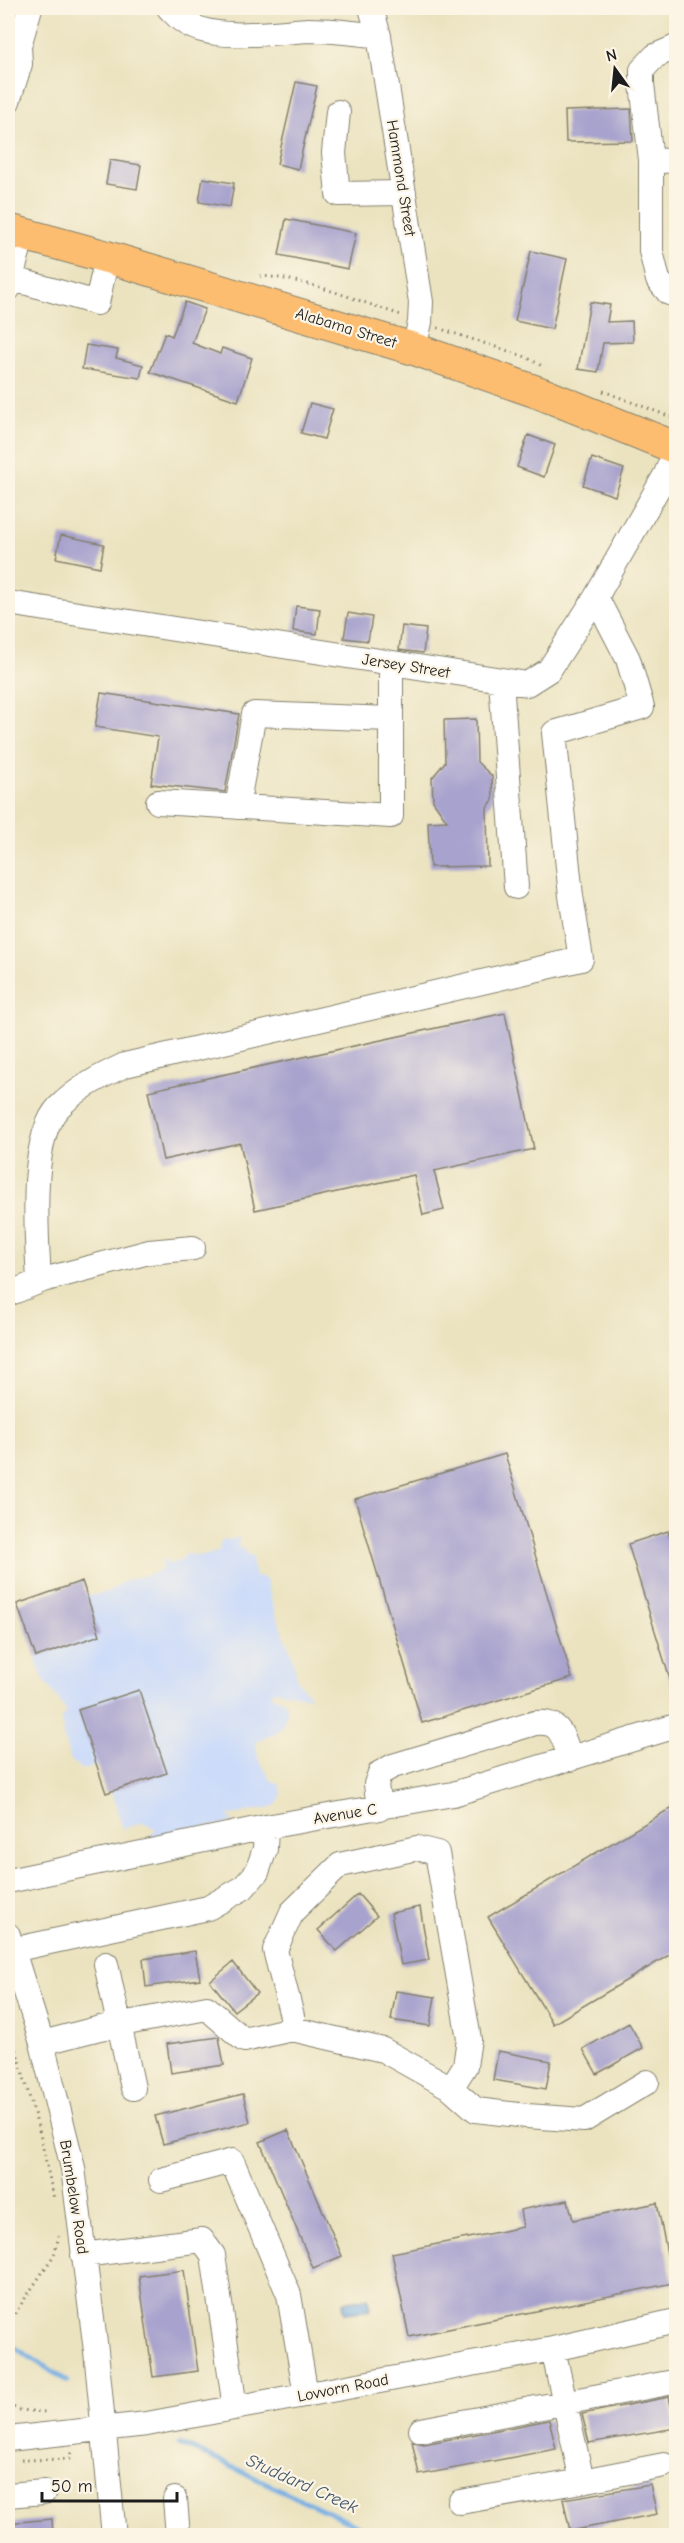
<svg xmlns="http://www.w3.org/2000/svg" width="684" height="2543" viewBox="0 0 684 2543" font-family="'Comic Neue',sans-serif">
<rect width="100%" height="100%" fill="#fcf5e5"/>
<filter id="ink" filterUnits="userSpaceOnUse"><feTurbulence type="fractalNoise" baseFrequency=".0167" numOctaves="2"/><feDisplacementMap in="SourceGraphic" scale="12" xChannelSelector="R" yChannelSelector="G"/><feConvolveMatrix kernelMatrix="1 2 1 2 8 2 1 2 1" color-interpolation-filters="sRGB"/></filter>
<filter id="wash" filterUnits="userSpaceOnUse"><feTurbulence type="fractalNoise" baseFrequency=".008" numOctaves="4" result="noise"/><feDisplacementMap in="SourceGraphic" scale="24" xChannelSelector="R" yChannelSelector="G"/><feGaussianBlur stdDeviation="1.35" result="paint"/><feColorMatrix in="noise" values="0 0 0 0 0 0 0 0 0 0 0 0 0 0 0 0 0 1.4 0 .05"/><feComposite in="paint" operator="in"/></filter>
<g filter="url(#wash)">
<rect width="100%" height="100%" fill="#ebe3c0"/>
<!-- built -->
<path fill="#ccdbf9" d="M238,1537l2,3 -3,5 4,4 5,-1 -2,4 9,5 -1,8 3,12 6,-1 5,4 9,33 16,39 7,30 13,15 -38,-7 -2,5 14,6 3,10 -7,18 -5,4 -20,9 2,16 13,22 9,5 2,9 -4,9 -6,4 -45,9 7,6 -86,17 8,-10 -7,-4 -6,-3 -20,7 -14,-44 -10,-20 -17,5 -12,-11 -7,-24 -1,-16 4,-9 -23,-31 -6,-15 -1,-7 2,-4 -17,-51 61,-21 4,12 4,3 17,-4 20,-12 27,-7 8,-4 -1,-11 9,6 12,-4 3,-6 17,2 13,-3 5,-3 -1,-4 5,-7 8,1z"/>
<!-- water -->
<path fill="#73aee4" stroke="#486580" stroke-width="1.5" d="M368,2298l2,12 -25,3 -2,-11z"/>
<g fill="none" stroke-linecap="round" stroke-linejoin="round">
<!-- stream -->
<path stroke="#73aee4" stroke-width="5" d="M8,2343l59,38
M179,2444l40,17 161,75"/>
</g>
<g id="blocks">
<!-- building -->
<path fill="#a8a3ce" d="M296,82l21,4 -19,83 -21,-5z
M631,109l2,32 -67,1 -1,-31z
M110,160l31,5 -4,24 -31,-5z
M203,178l31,5 -4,24 -31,-5z
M286,219l70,14 -8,36 -69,-14z
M531,251l36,8 -15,70 -37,-8z
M185,302l20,7 -13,34 28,11 2,-6 30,10 -14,43 -88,-29 15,-39 7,3z
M590,302l20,3 -3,17 25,-1 1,21 -30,1 -5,29 -20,-3z
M86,345l32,5 -2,8 27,7 -3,13 -58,-9z
M310,403l23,6 -9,30 -23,-6z
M528,435l27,10 -11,32 -27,-10z
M592,458l32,11 -9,27 -32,-11z
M61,535l43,9 -4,23 -44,-9z
M296,606l24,3 -3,25 -24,-3z
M348,613l24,4 -4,24 -24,-3z
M402,626l24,3 -3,24 -24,-3z
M101,693l138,21 -14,78 -74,-8 7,-47 -63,-10z
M476,719l1,43 15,14 1,24 -6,8 1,58 -58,1 -2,-45 19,-1 -14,-20 -1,-23 13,-16 -1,-42z
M505,1013l29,136 -100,22 10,39 -21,5 -9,-40 -159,35 -15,-67 -77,17 -15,-69z
M505,1454l67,224 -150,45 -67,-224z
M668,1531l8,27v130l-3,1 -45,-145z
M82,1581l18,54 -64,22 -19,-53z
M139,1690l28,83 -61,20 -28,-83z
M676,1805v146l-123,73 -65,-107z
M358,1894l19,22 -40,35 -19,-21z
M420,1907l9,53 -28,5 -10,-52z
M195,1951l5,28 -54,8 -3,-28z
M233,1962l24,31 -23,18 -24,-30z
M396,1991l39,6 -5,29 -39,-6z
M629,2023l14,25 -46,26 -14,-25z
M219,2037l5,28 -53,8 -4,-29z
M498,2051l53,10 -5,28 -53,-9z
M243,2094l7,28 -87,22 -8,-28z
M288,2130l54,126 -29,12 -53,-126z
M568,2200l5,20 84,-17 16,80 -264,54 -17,-84 131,-26 -3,-17z
M184,2270l14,101 -45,6 -14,-101z
M669,2397l7,31 -87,15 -7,-29z
M549,2420l7,29 -137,26 -7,-34 12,3z
M650,2485l7,29 -87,17 -7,-32z
M52,2519l1,16h-45v-12z"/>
</g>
</g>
<g filter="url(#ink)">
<use href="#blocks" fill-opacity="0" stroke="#84806e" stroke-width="1.5"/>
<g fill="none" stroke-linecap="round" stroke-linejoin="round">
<!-- minor casing -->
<g stroke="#84806e" stroke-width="26">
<path id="minor" d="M169,8c5,5 11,12 17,15 30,19 89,9 123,7 24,0 47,3 70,6
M371,8l8,28 42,266 -1,20 -6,27
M676,47l-21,9 -13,14v14l9,76v91l7,29 11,13 7,2
M8,101l12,-37 -1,-18 11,-38
M338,112l-4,41 4,41 66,-1
M651,160l25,1
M10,278l87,25 10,-46
M8,289l15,-55
M8,603l519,81 22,-14 47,-73 70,-123 10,-25
M501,681l15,206
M158,802l233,14v-153
M237,807l17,-93 137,5
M39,1281c-2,-42 -11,-143 20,-174 19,-19 42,-31 66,-42l456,-106 -10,-63 -17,-163 88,-26 -14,-48 -32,-62
M8,1294l35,-14 106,-28 44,-4
M379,1809l-3,-25 4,-11 13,-7 142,-43c27,-3 27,14 36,36
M8,1881l258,-54 187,-33 223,-68
M8,1935l34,108 31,125 23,183 18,185
M12,1950l196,-42 35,-20 14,-16 8,-23 1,-22
M106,1964l27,124
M292,2029v-13l-17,-66 17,-38 48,-47 77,-17 20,5 32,186 -4,27 -14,22
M42,2043l58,-15 107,-20 37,32 48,-11 91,21 68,38 25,22 51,6 57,4 63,-38
M161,2180l71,-19 57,134 17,100
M83,2255l119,-15 11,15 22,153
M553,2349l29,132 82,-16
M421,2430l247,-47
M8,2439l139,-15 406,-75 123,-28
M8,2495l36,-3
M175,2499l3,37
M460,2502l122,-21"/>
</g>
<!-- major casing -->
<g stroke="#84806e" stroke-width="34">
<path id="major" d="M8,230l99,27 307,92 126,44 136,55"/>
</g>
<!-- path -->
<path stroke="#84806e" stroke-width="3" stroke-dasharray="1.5 4.5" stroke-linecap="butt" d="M260,276c49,3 95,24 141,39
M438,328l88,29 16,9
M603,391l73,28
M8,2021l32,113 14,65
M8,2324l46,-69 5,-19
M8,2405l12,5 26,2
M21,2460l49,-1 1,-7"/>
<!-- minor -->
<use href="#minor" stroke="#fff" stroke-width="24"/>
<!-- major -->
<use href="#major" stroke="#fcbd6f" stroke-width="32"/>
</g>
</g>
<g text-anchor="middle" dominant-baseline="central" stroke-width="4.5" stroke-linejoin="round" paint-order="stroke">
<!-- street labels -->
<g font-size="16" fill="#1c1c1c" stroke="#fcf5e5">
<text transform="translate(401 178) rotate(81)">Hammond Street</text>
<text transform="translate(346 328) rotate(17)">Alabama Street</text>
<text transform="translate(406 666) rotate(9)">Jersey Street</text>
<text transform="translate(345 1814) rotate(-9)">Avenue C</text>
<text transform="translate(74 2197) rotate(81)">Brumbelow Road</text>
<text transform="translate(343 2388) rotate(-11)">Lovvorn Road</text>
</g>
<!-- water labels -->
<g font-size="18" font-style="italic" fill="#3f566c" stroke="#fcf5e5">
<text transform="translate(302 2484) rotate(24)">Studdard Creek</text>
</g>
</g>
<!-- margin -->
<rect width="684" height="2543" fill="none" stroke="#fcf5e5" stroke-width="30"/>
<!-- north arrow -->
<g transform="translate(615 69) rotate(345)" stroke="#fcf5e5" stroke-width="4.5" paint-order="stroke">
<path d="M0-4.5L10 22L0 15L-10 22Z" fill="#1c1c1c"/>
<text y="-9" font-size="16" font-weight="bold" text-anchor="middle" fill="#1c1c1c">N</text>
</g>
<!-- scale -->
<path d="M42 2492v9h135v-9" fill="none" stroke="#1c1c1c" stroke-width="3"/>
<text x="51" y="2492" font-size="18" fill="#1c1c1c" stroke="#fcf5e5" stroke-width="4.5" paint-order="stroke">50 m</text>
</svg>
